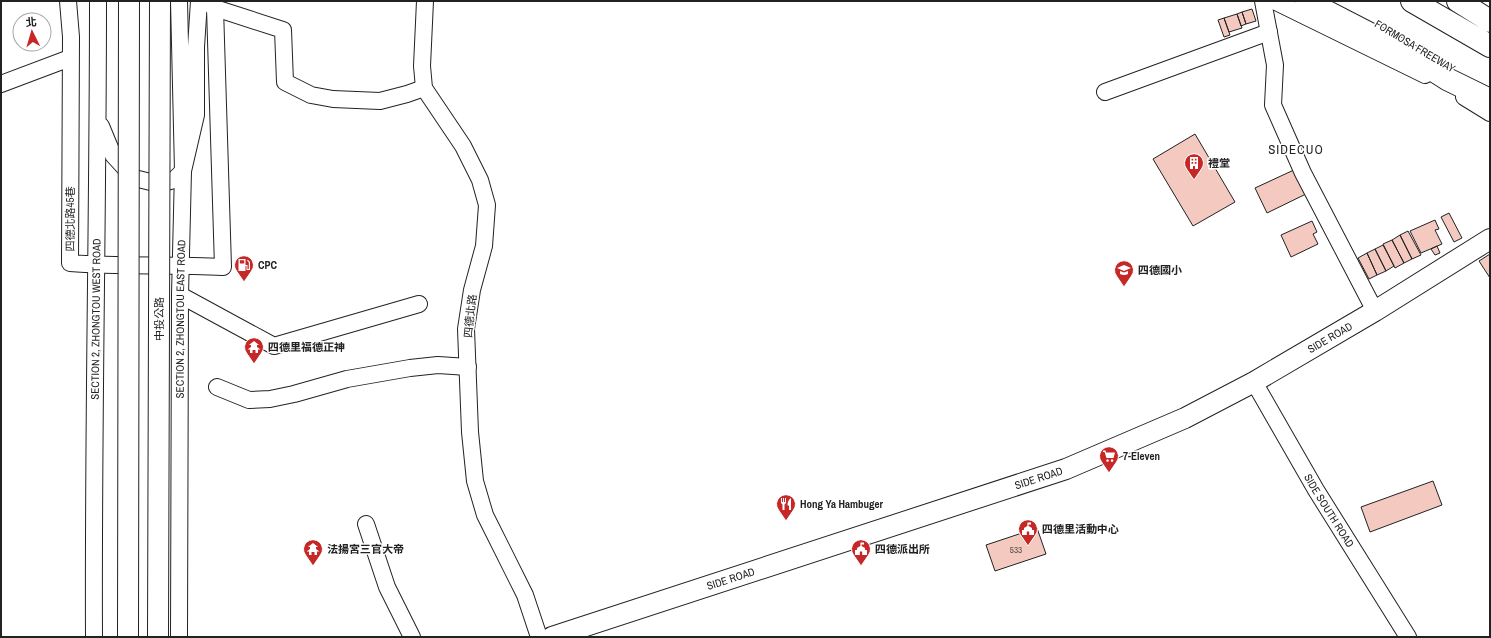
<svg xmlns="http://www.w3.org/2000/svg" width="1491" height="638" viewBox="0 0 1491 638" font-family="'Archivo Narrow','Noto Sans TC',sans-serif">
<rect width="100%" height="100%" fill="#fff"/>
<!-- building -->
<path fill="#f3c9c0" stroke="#222" d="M1252,9l4,12 -10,3 -4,-12z
M1242,12l4,12 -5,2 -4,-12z
M1237,14l5,14 -13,4 -5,-14z
M1224,18l6,17 -6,2 -6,-17z
M1195,134l40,68 -42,24 -40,-67z
M1296,169l12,24 -41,20 -12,-25z
M1449,213l13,25 -8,4 -13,-25z
M1435,220l4,9 -4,1 7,14 -21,9 -11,-22z
M1312,221l5,11 -4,2 5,10 -27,13 -10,-22z
M1408,231l13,24 -9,4 -12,-24z
M1400,235l12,24 -8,4 -12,-23z
M1392,240l12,23 -9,5 -12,-24z
M1383,245l11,21 -8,5 -11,-22z
M1437,246l3,7 -5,2 -4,-6z
M1375,249l11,22 -9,4 -10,-22z
M1367,253l10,22 -8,4 -11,-21z
M1490,254v24l-11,-17z
M1433,481l9,24 -72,27 -9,-25z
M1037,528l9,26 -51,17 -9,-26z"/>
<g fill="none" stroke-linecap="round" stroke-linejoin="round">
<!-- minor casing -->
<g stroke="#222" stroke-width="18">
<g id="minor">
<path d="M68,1l3,36 -1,226c51,4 102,1 153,4l-8,-259"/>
<path d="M425,1l-3,65 2,22 39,58 17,34 7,25 -3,41 -12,44 -6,39 4,103 5,49 10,34 40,80 14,42"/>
<path d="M1263,1l12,64 -2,40 30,68 72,138"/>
<path d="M1274,1l151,74"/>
<path d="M207,2l8,6 68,22 2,52 26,13 22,4 47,2 27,-7 17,-6"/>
<path d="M1,84l69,-26"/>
<path d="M1105,92l164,-60"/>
<path d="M1464,97l26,16"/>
<path d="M101,126l12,29 21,23 25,6 15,-4 9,-9 13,-56v-68l3,-46"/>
<path d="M180,295l94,51 145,-42"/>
<path id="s1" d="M1254,382l62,108 92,147"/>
<path d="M217,387l32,13 21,-1 24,-5 53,-15 63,-11 28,-3 30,2"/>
<path d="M366,524l21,63 25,50"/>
<path id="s2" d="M94,637c-1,-212 4,-424 4,-636"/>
<path id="s3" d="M179,637l1,-342 3,-124 -4,-170"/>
</g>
</g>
<!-- major casing -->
<g stroke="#222" stroke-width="22">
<g id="major">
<path id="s4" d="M552,637l514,-168 119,-51 69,-36 121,-71 115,-72"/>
</g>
</g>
<!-- highway casing -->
<g stroke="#222" stroke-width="24">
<path id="highway" d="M1306,1l97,50 44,28 43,21
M1412,1l78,45
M1458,1l32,20"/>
</g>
<!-- minor -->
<use href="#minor" stroke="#fff" stroke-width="16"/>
<!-- major -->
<use href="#major" stroke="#fff" stroke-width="20"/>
<!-- highway -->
<use href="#highway" stroke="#fff" stroke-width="22"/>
<!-- major-bridge casing -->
<g stroke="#222" stroke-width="22" stroke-linecap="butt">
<path id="major-bridge" d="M128,637l1,-636
M158,637l2,-636"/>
</g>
<!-- major-bridge -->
<use href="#major-bridge" stroke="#fff" stroke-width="20"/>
</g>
<!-- icons -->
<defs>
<g id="building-pin" transform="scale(1)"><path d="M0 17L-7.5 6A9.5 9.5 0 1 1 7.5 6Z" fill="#c62828" stroke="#fff"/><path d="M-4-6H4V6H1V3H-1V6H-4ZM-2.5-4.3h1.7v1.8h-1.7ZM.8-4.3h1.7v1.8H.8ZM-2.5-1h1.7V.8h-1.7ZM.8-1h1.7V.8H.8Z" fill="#fff"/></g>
<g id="fuel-pin" transform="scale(1)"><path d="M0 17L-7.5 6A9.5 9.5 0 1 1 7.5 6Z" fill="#c62828" stroke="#fff"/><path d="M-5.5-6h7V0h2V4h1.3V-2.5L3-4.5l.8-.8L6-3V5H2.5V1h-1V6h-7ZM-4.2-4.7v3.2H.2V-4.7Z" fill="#fff"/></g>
<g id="school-pin" transform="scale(1)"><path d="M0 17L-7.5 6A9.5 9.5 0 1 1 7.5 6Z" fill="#c62828" stroke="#fff"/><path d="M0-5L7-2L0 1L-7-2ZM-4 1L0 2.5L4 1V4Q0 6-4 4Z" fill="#fff"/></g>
<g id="temple-pin" transform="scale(1)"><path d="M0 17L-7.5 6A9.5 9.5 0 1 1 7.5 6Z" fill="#c62828" stroke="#fff"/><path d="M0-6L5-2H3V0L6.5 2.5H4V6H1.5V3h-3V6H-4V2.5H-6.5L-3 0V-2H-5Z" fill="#fff"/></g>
<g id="supermarket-pin" transform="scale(1)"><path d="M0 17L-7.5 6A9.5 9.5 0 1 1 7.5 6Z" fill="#c62828" stroke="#fff"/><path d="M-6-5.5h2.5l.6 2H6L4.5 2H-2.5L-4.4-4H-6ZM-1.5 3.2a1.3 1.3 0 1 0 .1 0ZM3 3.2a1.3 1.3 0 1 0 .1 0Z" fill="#fff"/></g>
<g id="restaurant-pin" transform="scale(1)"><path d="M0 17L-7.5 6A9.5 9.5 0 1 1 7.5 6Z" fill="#c62828" stroke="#fff"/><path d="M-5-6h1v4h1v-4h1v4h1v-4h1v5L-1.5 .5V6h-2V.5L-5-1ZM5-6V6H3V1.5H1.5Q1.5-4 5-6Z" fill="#fff"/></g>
<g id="civic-pin" transform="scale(1)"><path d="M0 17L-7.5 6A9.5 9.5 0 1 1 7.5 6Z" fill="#c62828" stroke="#fff"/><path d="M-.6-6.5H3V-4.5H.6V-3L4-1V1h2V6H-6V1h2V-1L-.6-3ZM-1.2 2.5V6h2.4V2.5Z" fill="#fff"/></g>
</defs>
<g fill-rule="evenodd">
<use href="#building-pin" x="1194" y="163"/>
<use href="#fuel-pin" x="244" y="265"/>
<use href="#school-pin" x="1124" y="270"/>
<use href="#temple-pin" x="254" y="347"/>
<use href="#supermarket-pin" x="1109" y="456"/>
<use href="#restaurant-pin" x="786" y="504"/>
<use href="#civic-pin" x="1028" y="529"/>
<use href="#temple-pin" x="313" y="549"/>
<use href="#civic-pin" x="861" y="549"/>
</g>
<g text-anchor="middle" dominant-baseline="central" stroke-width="3" stroke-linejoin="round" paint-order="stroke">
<!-- number labels -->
<g font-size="9" fill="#564c4a">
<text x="1016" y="550">533</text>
</g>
<!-- street labels -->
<g font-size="11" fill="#222" stroke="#fff">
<text transform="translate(1415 46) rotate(31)">FORMOSA FREEWAY</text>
<text transform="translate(70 219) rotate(-90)">四德北路45巷</text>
<text transform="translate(470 316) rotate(-84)">四德北路</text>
<text stroke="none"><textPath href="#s2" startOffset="318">SECTION 2, ZHONGTOU WEST ROAD</textPath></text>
<text transform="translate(159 319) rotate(-90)">中投公路</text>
<text stroke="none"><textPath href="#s3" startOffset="318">SECTION 2, ZHONGTOU EAST ROAD</textPath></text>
<text stroke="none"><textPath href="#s4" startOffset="836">SIDE ROAD</textPath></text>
<text stroke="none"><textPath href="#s4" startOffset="512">SIDE ROAD</textPath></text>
<text stroke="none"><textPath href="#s1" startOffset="149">SIDE SOUTH ROAD</textPath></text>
<text stroke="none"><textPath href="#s4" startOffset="188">SIDE ROAD</textPath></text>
</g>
<!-- poi labels -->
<g font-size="11" font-weight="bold" fill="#222" stroke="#fff" text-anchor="start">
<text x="1208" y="163">禮堂</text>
<text x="258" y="265">CPC</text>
<text x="1138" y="270">四德國小</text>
<text x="268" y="347">四德里福德正神</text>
<text x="1123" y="456">7-Eleven</text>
<text x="800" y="504">Hong Ya Hambuger</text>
<text x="1042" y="529">四德里活動中心</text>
<text x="327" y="549">法揚宮三官大帝</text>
<text x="875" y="549">四德派出所</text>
</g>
<!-- quarter labels -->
<g font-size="13" letter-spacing="1" fill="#222" stroke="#fff">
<text x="1296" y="149">SIDECUO</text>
</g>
</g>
<!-- border -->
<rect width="1491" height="638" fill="none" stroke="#222222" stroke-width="4"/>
<!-- north arrow -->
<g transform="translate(32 32) rotate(355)"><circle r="19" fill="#ffffff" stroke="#a7a7a7"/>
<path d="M0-3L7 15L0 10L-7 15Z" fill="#c62828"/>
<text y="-6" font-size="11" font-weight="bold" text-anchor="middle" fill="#222222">北</text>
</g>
</svg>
